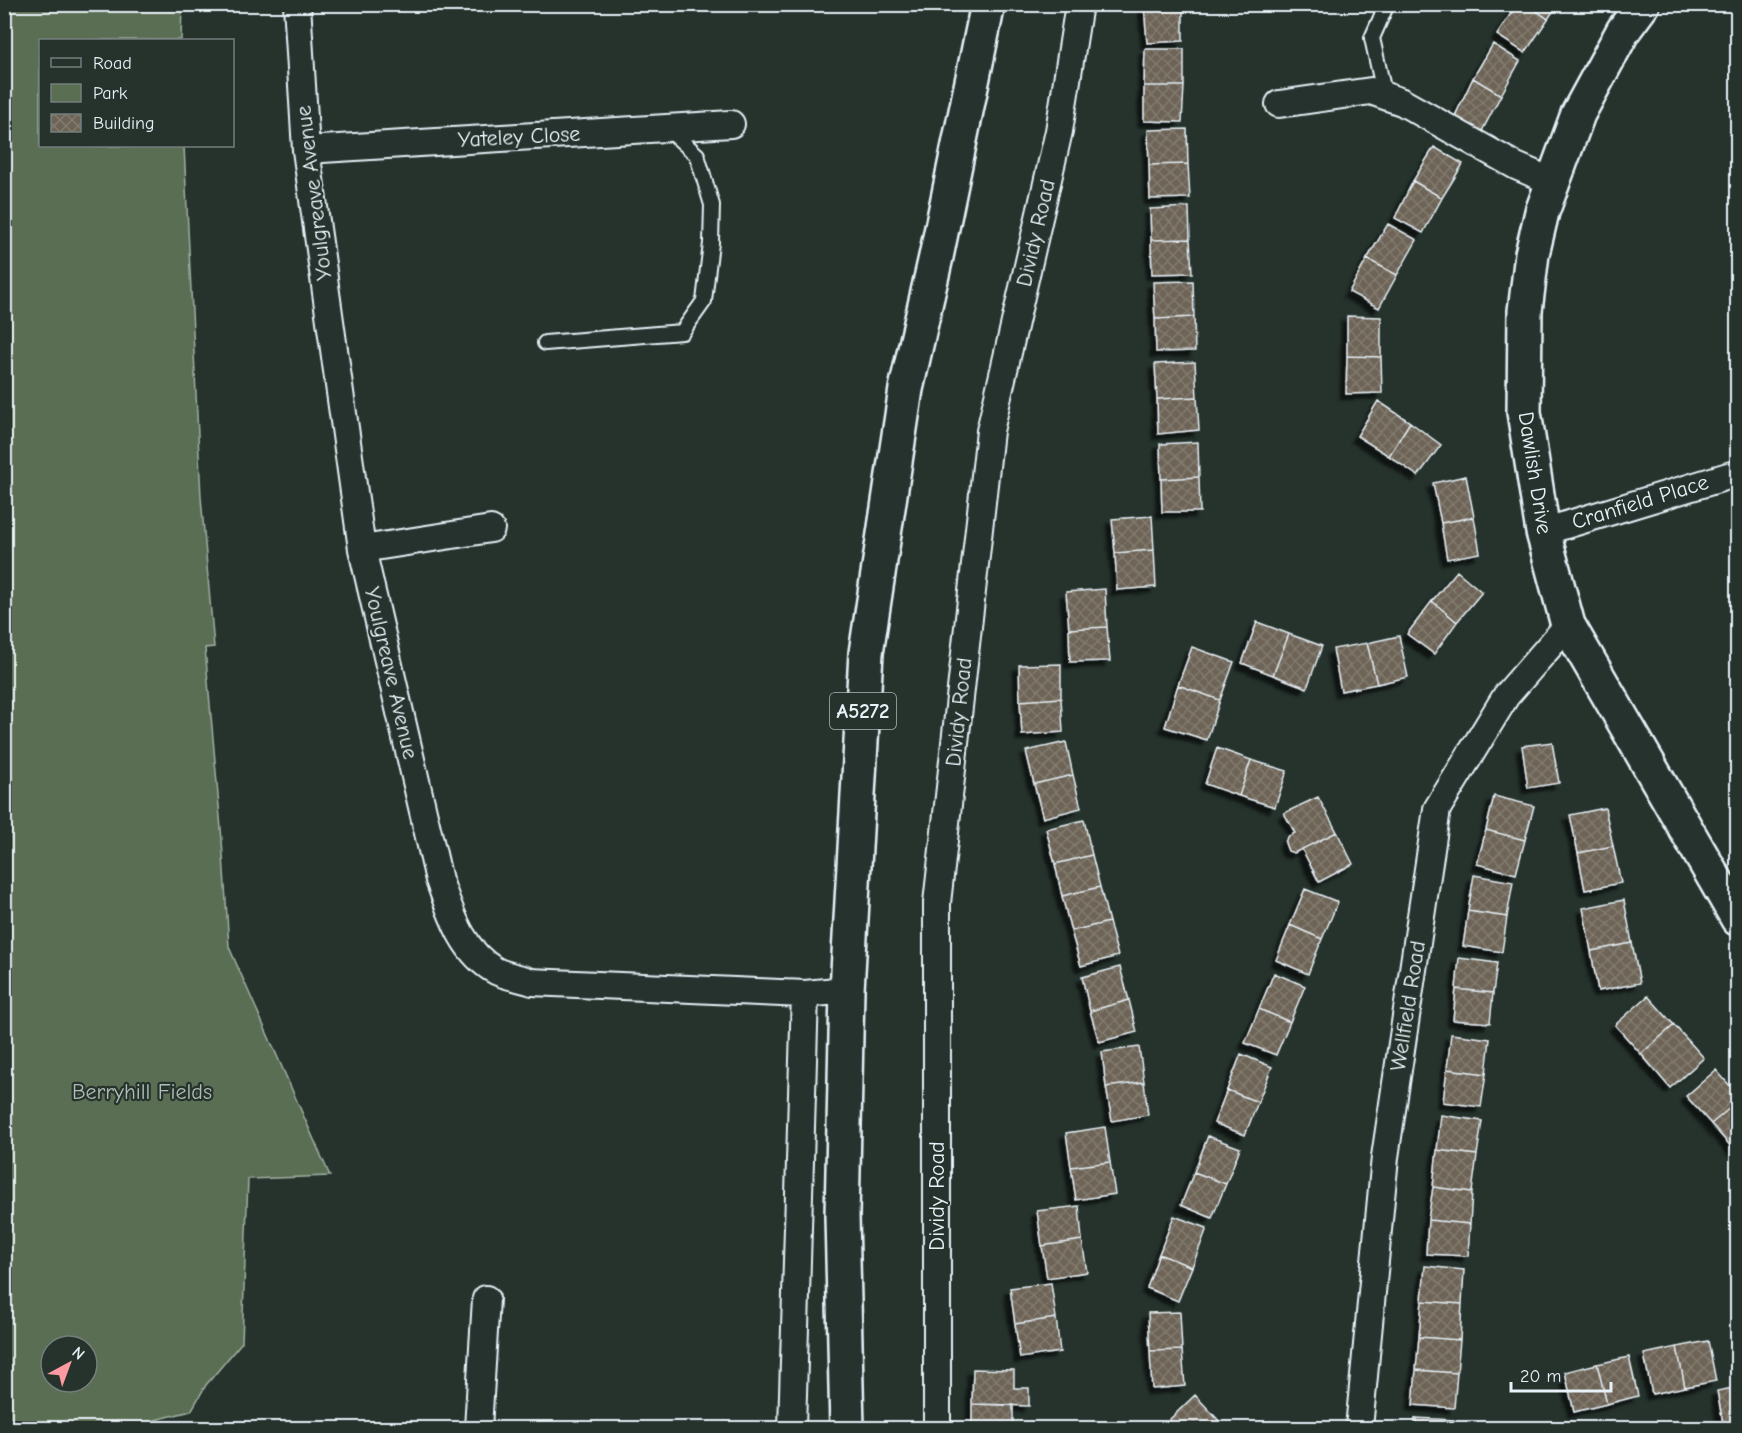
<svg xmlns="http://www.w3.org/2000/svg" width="1742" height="1433" viewBox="0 0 1742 1433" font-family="'Comic Neue',sans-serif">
<defs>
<pattern id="building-cross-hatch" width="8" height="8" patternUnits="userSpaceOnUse" patternTransform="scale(1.5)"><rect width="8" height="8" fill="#6d6456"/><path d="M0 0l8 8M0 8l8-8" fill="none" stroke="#827b6f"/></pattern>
<filter id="shadow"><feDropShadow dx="-5.5" dy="5.5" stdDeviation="1.5" flood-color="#0009"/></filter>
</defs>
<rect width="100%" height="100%" fill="#26332d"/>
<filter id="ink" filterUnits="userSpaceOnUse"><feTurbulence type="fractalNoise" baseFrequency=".0167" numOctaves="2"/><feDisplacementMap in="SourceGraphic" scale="12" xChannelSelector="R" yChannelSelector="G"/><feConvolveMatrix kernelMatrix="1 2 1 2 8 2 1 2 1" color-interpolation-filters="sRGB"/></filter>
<g filter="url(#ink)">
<!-- green -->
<path fill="#5a6e52" stroke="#a1b0a5" stroke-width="1.5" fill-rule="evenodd" d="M5,4l177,1 -1,35h-141v106h144l17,351 13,150 -9,1 17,192 7,107 101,229 -82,3 -6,163 -36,43 -15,26 -36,9 -5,8h-145zM51,1346h36v36h-36z"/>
<!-- building -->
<path fill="url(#building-cross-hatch)" stroke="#e8f1f8" stroke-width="1.5" filter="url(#shadow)" d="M1144,4h39v37l-36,2z
M1517,4h10l21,15 -23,34 -28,-18z
M1527,4h31l-10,15z
M1493,44l27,17 -19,34 -28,-17z
M1145,49h39v37h-40z
M1473,78l28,17 -19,36 -28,-13z
M1144,86h40l-2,36 -38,-1z
M1187,129l1,35 -39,1 -1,-35z
M1434,147l29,17 -21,34 -29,-17z
M1188,164l2,34 -40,1 -1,-34z
M1413,181l29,17 -19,35 -28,-15z
M1189,207l1,32 -39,1 -1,-31z
M1388,224l29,16 -20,35 -30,-16z
M1190,239l2,34 -40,1 -1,-34z
M1367,259l30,16 -18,33 -30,-16z
M1193,281l1,36 -39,2 -2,-37z
M1347,316l34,1v40l-34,-1z
M1194,317l1,34 -39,1 -1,-33z
M1347,356l34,1 1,36 -36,1z
M1195,362l2,35 -40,2 -2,-35z
M1197,397l2,33 -41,4 -1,-35z
M1378,401l32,21 -21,34 -32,-20z
M1410,422l31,23 -23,31 -29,-20z
M1198,442l1,35 -38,2 -1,-35z
M1466,476l8,41 -33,6 -8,-40z
M1199,477l1,35h-38l-1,-33z
M1152,516l2,34 -39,3 -3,-34z
M1474,517l6,36 -33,6 -6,-36z
M1154,550l2,37 -39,3 -2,-37z
M1457,571l25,21 -25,30 -25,-21z
M1105,589l2,38 -38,2 -3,-37z
M1432,601l25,21 -23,32 -27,-20z
M1257,622l32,12 -16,41 -31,-12z
M1107,627l3,34 -40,1 -1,-33z
M1289,634l33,12 -15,42 -34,-13z
M1399,636l9,41 -31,7 -10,-41z
M1367,643l10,41 -36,7 -8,-42z
M1192,647l42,15 -14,38 -42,-15z
M1061,664v34l-41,3 -1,-36z
M1178,685l42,15 -13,40 -42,-13z
M1061,698l2,34 -41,3 -2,-34z
M1066,742l7,33 -39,9 -8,-33z
M1552,742l7,41 -31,5 -6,-42z
M1217,748l34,12 -12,36 -34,-12z
M1251,760l36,11 -12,36 -36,-11z
M1073,775l8,33 -38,10 -9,-34z
M1494,796l40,10 -9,34 -39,-10z
M1318,797l19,35 -43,21 -6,-2 -3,-8 2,-6 8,-4 -11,-20z
M1605,808l8,38 -35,7 -8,-38z
M1084,820l8,35 -37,9 -9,-35z
M1486,830l39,10 -9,34 -39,-10z
M1337,832l16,32 -34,18 -17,-33z
M1613,846l8,37 -36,7 -7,-37z
M1092,855l8,32 -38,9 -7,-32z
M1474,875l39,7 -6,35 -39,-6z
M1100,887l9,35 -38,9 -9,-35z
M1305,889l33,13 -16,37 -32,-14z
M1624,900l8,43 -41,8 -8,-43z
M1468,911l39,6 -5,35 -39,-6z
M1109,922l9,34 -37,10 -10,-35z
M1290,925l32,14 -14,35 -32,-14z
M1632,943l8,40 -42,8 -7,-40z
M1459,958l38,5 -4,30 -37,-4z
M1120,967l9,33 -39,11 -8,-34z
M1274,973l31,13 -15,36 -31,-13z
M1456,989l37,4 -3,30 -37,-3z
M1648,996l26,29 -33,29 -26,-29z
M1129,1000l8,32 -38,10 -9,-31z
M1259,1009l31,13 -14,33 -31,-12z
M1674,1025l30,33 -34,30 -29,-34z
M1451,1034l39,5 -4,35 -39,-5z
M1139,1047l5,35 -38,5 -4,-35z
M1241,1054l31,13 -14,35 -31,-12z
M1447,1069l39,5 -5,33 -38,-5z
M1716,1070l22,25v6l-27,23 -25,-28z
M1144,1082l4,33 -36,6 -6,-34z
M1227,1090l31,12 -13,33 -31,-12z
M1738,1101v50l-2,1 -25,-28z
M1441,1115l41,6 -5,34 -40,-5z
M1105,1127l5,35 -39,5 -5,-34z
M1208,1136l32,12 -14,36 -32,-12z
M1437,1150l40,5 -5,37 -39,-5z
M1110,1162l5,32 -39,6 -5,-33z
M1194,1172l32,12 -14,34 -31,-13z
M1433,1187l39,5 -2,32 -42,-4z
M1079,1206l3,34 -40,6 -5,-35z
M1174,1216l33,12 -15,39 -33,-13z
M1428,1220l42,4 -2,32 -42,-2z
M1082,1240l5,32 -40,6 -5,-32z
M1159,1254l33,13 -14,34 -31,-13z
M1425,1266l39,4 -2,34 -40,-3z
M1051,1283l5,35 -41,6 -5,-36z
M1422,1301l40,3 -2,36 -41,-3z
M1180,1312l2,38 -32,1 -2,-38z
M1056,1318l4,34 -40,6 -5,-34z
M1419,1337l41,3 -3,33 -41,-3z
M1708,1341l8,40 -31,6 -8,-40z
M1677,1347l8,40 -33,7 -8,-40z
M1182,1350l3,36 -33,3 -2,-38z
M1629,1357l9,39 -31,8 -10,-40z
M1597,1364l10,40 -33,8 -9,-40z
M973,1369l41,1v18h15v18l-57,-2z
M1416,1370l41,3 -3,35 -41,-3z
M1738,1387v33l-15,3 -6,-32z
M1195,1395l27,29 -5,4h-40l-8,-8z
M972,1404l41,1v23h-41z
M1415,1418l39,2 -1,8h-39z
M1738,1420v8h-13l-2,-5z
M1578,1423l1,5h-27z"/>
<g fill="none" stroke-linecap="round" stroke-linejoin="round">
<!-- lane casing -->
<g stroke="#e8f1f8" stroke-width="18">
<path id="lane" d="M1385,97l-13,-59 15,-34
M545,343l137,-11 22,-31 7,-58 1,-38 -15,-50 -30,-27"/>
</g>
<!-- street casing -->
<g stroke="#e8f1f8" stroke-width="30">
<path id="street" d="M297,4l9,146 56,399 77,331c12,33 23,72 57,91 10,5 25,7 36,11l273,12 42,-4
M1279,104l92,-13 31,11 114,64 37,16
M306,150l425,-26
M1543,532l195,-59
M362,549l129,-20
M478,1428l8,-129
M792,1428l13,-434
M937,1428v-525l53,-472 69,-300 20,-127
M1359,1428l26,-271 52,-348 69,-113 62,-71"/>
</g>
<!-- secondary casing -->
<g stroke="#e8f1f8" stroke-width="38">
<path id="secondary" d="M1643,4l-20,27 -45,83 -36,98 -10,42 -7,57 -1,101 19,120 25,93 170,294"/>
</g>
<!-- primary casing -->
<g stroke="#e8f1f8" stroke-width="38">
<path id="primary" d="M847,1428l-5,-212 5,-226 19,-337 40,-264 30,-132 52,-253"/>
</g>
<!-- lane -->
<use href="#lane" stroke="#26332d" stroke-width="14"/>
<!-- street -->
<use href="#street" stroke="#26332d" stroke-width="26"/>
<!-- secondary -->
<use href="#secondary" stroke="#26332d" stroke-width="33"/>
<!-- primary -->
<use href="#primary" stroke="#26332d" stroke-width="33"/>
</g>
</g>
<g text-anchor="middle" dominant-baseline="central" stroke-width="4.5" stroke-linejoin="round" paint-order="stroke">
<!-- shield labels -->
<rect fill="#26332d" stroke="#aeb8bb" stroke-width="1.5" x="830" y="693" width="66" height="36" rx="4.5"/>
<g font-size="21" font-weight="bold" fill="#e8f1f8">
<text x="863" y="711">A5272</text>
</g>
<!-- street labels -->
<g font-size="22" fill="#e8f1f8" stroke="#26332d">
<text transform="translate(519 137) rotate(-3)">Yateley Close</text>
<text transform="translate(314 193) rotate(-97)">Youlgreave Avenue</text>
<text transform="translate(1036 233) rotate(-77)">Dividy Road</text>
<text transform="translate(1535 473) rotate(81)">Dawlish Drive</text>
<text transform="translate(1640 502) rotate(-17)">Cranfield Place</text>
<text transform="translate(391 673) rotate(77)">Youlgreave Avenue</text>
<text transform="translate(959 712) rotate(-84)">Dividy Road</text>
<text transform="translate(1408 1006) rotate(-81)">Wellfield Road</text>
<text transform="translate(937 1196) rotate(-90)">Dividy Road</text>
</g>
<!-- park labels -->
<g font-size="22" fill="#afbdb6" stroke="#26332d">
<text x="142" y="1092">Berryhill Fields</text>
</g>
</g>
<!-- margin -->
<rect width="1742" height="1433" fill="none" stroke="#26332d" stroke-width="24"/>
<rect x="12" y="12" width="1718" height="1409" fill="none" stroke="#e8f1f8" stroke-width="2" filter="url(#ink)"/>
<!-- legend -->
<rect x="39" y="39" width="195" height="108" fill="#26332d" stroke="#747f7e" stroke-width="1.5"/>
<rect x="51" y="58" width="30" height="9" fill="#26332d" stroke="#747f7e" stroke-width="1.5"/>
<text x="93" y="69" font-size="18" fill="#e8f1f8">Road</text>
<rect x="51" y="84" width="30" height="18" fill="#5a6e52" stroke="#747f7e" stroke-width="1.5"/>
<text x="93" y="99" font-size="18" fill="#e8f1f8">Park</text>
<rect x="51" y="114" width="30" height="18" fill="url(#building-cross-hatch)" stroke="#747f7e" stroke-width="1.5"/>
<text x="93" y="129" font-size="18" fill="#e8f1f8">Building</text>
<!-- north arrow -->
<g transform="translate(69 1364) rotate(41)"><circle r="28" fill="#26332d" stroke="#747f7e" stroke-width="1.5"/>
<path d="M0-4.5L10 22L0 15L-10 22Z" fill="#ff9aa2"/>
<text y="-9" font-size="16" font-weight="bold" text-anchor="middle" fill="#e8f1f8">N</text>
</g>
<!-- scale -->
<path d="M1511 1382v9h100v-9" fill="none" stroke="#e8f1f8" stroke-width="3"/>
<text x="1520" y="1382" font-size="18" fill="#e8f1f8" stroke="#26332d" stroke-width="4.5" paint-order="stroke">20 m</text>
</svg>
